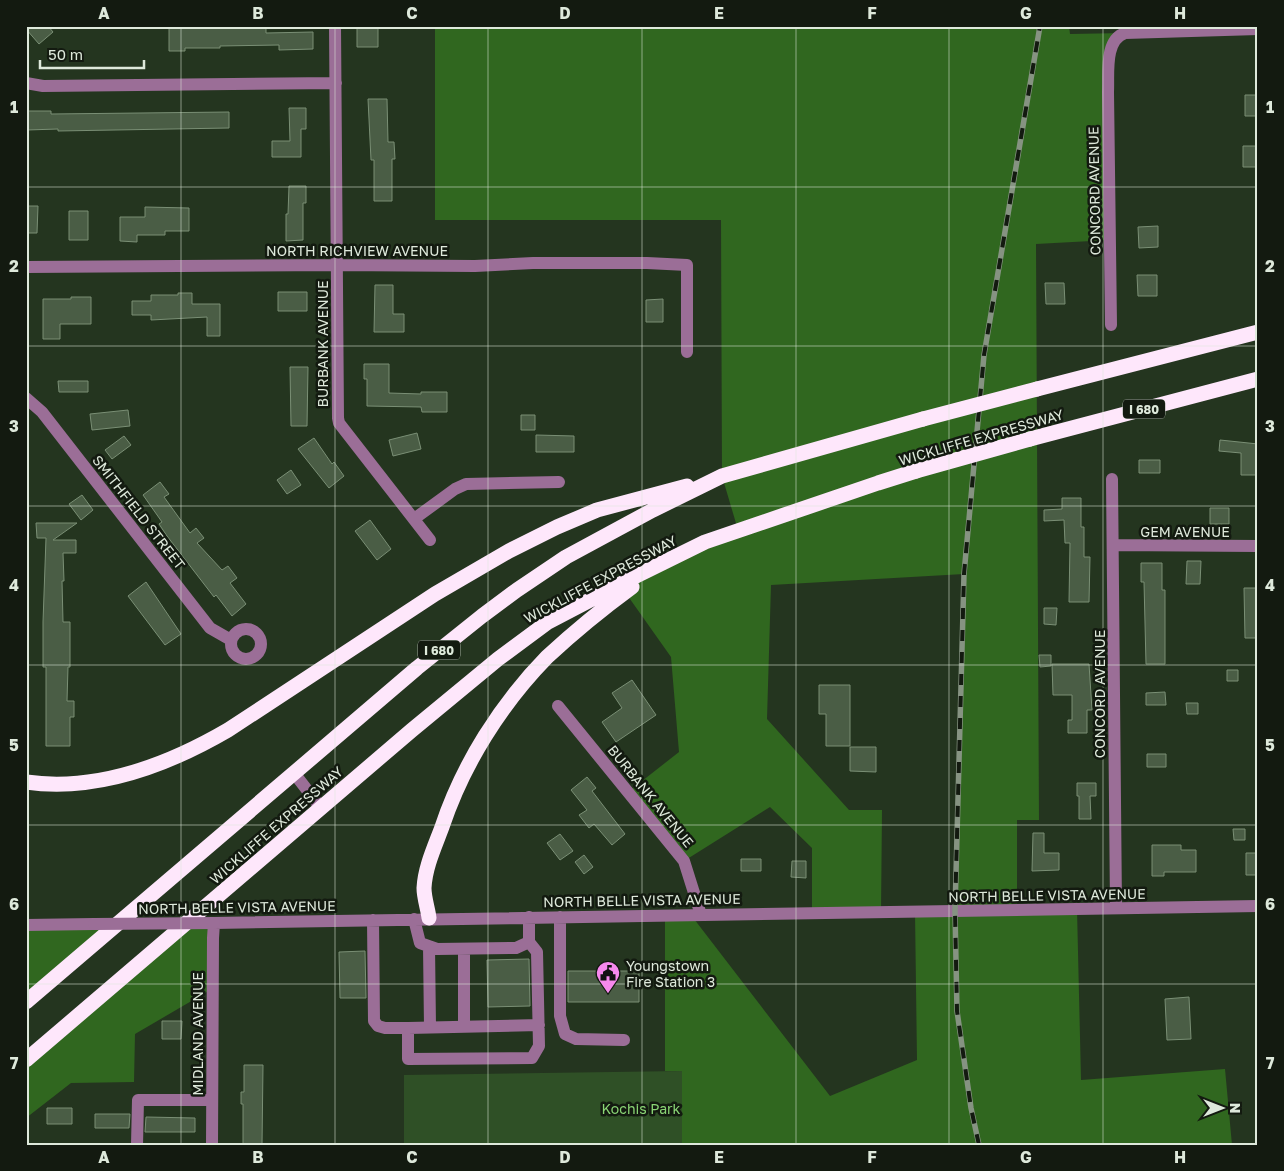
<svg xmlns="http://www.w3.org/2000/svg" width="1284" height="1171" viewBox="0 0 1284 1171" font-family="'Golos Text',sans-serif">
<rect width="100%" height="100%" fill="#24351f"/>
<!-- green -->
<path fill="#2f5026" d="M682,1071v74h-278v-70z"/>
<!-- forest -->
<path fill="#30671f" d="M435,26h634l1,8 55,-1 -12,9 -3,198 -74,4 3,576h-22v90l60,-1 4,171 144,-11 7,76h-550v-74h-17v-156h26l139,181 87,-36 -2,-148 40,-1 9,-337 -193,11 -4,134 82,91h33l-1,102 -69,1v-65l-42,-41 -86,54 -56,-69 51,-40 -8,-95 -46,-65 37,-29 76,-33 -16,-54 -1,-256h-286z
M189,921l25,2 -2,66 -77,45 -1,48 -63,1 -45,35v-58z
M119,923l-93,79v-77z"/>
<!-- building -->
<path fill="#4a5d45" stroke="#7a8f75" d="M26,26h22l5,6 -14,12 -13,-15z
M191,26l75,1v6l47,-1v17l-34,1v-5l-59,1v2h-35v3h-16v-24z
M357,26h21v21h-21z
M1245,95h13v21h-13z
M368,99h19l1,43h6l1,17h-3v42h-18v-41h-3z
M289,108h17v21h-5v28h-29v-16h18z
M27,111h24v3l178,-2v16l-171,3v-2l-31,1z
M1243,146h15v21h-15z
M289,186h17v17h-3v37l-17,1v-27h2z
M26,206h12l-1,27h-11z
M145,207l44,1v23h-24v4h-28v7l-17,-1v-24h25z
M69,211h19v29h-19z
M1158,226v21l-19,1 -1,-21z
M1137,275h20v21h-19z
M1045,283h19l1,21h-19z
M375,285h18v29h11v18h-30z
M278,292h29v19h-29z
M178,293h14v11h28v32h-13v-19l-56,3v-5h-19v-14h19v-6h27z
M71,297h20v27h-31v15h-17v-40h28z
M663,299v23h-17v-22z
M364,364h25v29l32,1v-2h26v20h-25l-1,-5 -54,-1v-27h-3z
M290,367h18l-1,59h-16z
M58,381h30v11h-29z
M128,410l2,16 -38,4 -2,-16z
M521,415h14v15h-14z
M417,433l4,16 -28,7 -4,-16z
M536,435l38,1v16h-38z
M124,436l7,9 -19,14 -7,-9z
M314,438l18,26 2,-2 10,14 -15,12 -31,-39z
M1220,440l38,4v31h-17v-22l-22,-2z
M1139,460h21v13h-21z
M291,470l10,15 -14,9 -10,-14z
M160,482l9,12 -5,3 26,36 6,-5 8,10 -7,5 25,27 6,-4 9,12 -7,5 16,21 -14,12 -16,-21 -2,2 -47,-61 -8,-12 3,-2 -19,-27z
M82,495l11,15 -12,10 -12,-16z
M1062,498h19v29h3v30h6l-1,45h-20l1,-59h-5l-1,-23 -20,1v-11l18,-1z
M1210,508h19v16h-19z
M370,520l21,29 -14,11 -22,-29z
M36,523h41l-24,17h23v13h-13l1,28h-2l1,41h7v45h-2l-1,34h7v16h-4v29h-24v-79h-3v-45l3,-84h-9z
M1187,561h14l-1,23h-14z
M1141,563h21v27h3v74h-19l-2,-82h-3z
M146,582l35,52 -16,11 -37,-49z
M1244,588h14v50h-13z
M1044,608h13l-1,17 -12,-1z
M1039,655h12v11l-11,1z
M1052,664h37l3,46h-5v23h-19v-13h4v-25h-19z
M1227,670h11v11h-11z
M632,680l24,35 -40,27 -14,-20 20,-14 -10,-15z
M819,685h31v61h-24v-32h-7z
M1165,692l1,13h-20v-12z
M1186,703h12v11h-11z
M850,747h26v25l-26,-1z
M1147,754h19v13h-19z
M587,777l9,11 -4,3 33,43 -13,11 -18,-21 -5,4 -10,-13 8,-5 -16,-20z
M1077,783h19v13h-6l1,23h-12v-23h-2z
M1233,829h12v11h-11z
M1033,833h11v20h15v17l-27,1z
M560,834l13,17 -13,9 -13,-17z
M1152,845h29v5h15v22h-32v4h-12z
M1246,853h12v22h-12z
M584,855l9,12 -9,7 -9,-12z
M741,859h20v12h-20z
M792,861h14v17l-15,-1z
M365,951l1,47h-26l-1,-46z
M529,959l1,47 -42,1 -1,-47z
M568,971h71v31h-71z
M1189,997l2,42 -24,1 -2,-41z
M162,1021h20l-1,18h-19z
M244,1065h19l-1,80h-19v-41h-2v-12h3z
M47,1108h25v16h-25z
M95,1114h35l-1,14h-34z
M146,1117l49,1v14h-50z"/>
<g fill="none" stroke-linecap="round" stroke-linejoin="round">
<!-- minor -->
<path stroke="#9b6e97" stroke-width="12" d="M335,26l3,392 1,5 91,117
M26,83l17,3 293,-3
M26,267l311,-2 138,1 58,-3h114l40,2v87
M1111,325l-3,-233c1,-18 -4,-52 17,-59l133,-4
M26,398l16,14 168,216 21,12
M1112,479l4,429
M414,519l41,-30 11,-5 93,-2
M1113,545l145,1
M231 644a15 15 0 1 1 30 0a15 15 0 1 1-30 0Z
M558,706l126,155 17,54
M294,773l27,35
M529,917v25l8,10 2,94 -7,12 -124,1v-31l131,-3
M560,917v99l5,18 11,5 48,1
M414,919l6,24 17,6 79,-1 13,-6
M373,920l1,101 4,5 7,2h23
M26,925l68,-1
M429,946l1,81
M464,949v78
M137,1145l1,-45h74
M212,1145l1,-207 1,-15 1044,-17"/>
<!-- highway -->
<path stroke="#fee7fb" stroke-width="15" d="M1037,389l221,-57
M1030,439l228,-60
M26,782c70,10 142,-17 202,-52l207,-136 74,-43 48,-24 40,-17 90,-24
M429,918c-1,-9 -5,-20 -5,-30 1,-21 11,-42 18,-61 21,-63 59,-123 105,-170 27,-25 55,-48 85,-70
M26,1002l391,-334 65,-52 35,-26 49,-33 87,-47 69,-34 201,-57
M26,1060l386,-330 86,-71 50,-37 88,-46 69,-34 173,-59 38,-12"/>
<!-- rail casing -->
<g stroke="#869382" stroke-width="5.5">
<path id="rail" d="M979,1145l-8,-37 -14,-97 -2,-100 9,-337 20,-219 56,-329"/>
</g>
<!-- rail -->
<use href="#rail" stroke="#131a10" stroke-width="4" stroke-dasharray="11" stroke-linecap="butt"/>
<!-- minor-bridge -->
<path stroke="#9b6e97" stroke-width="12" d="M94,924l120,-1"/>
<!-- highway-bridge -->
<path stroke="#fee7fb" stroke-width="15" d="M923,419l114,-30
M916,471l114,-32"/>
</g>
<!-- grid -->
<path fill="none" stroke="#dee9db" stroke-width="1" stroke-opacity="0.55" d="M181,26v1119M335,26v1119M488,26v1119M642,26v1119M796,26v1119M949,26v1119M1103,26v1119M26,187h1232M26,346h1232M26,506h1232M26,665h1232M26,825h1232M26,984h1232"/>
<!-- icons -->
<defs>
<g id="civic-pin" transform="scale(1.25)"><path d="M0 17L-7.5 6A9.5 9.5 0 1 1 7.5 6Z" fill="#f689ed" stroke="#131a10"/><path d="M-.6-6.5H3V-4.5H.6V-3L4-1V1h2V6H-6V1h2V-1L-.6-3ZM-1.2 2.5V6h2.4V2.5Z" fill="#111"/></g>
</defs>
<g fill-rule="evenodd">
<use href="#civic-pin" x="608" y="973"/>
</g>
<g text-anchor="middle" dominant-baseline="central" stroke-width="5" stroke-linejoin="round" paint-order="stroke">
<!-- shield labels -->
<g fill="#131a10" stroke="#a1ab9e" stroke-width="1">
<rect x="1123" y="399.5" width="42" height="19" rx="4"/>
<rect x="418" y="640.5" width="42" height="19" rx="4"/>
</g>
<g font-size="12" font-weight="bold" fill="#dee9db">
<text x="1144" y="409">I 680</text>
<text x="439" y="650">I 680</text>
</g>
<!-- street labels -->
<g font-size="14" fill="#dee9db" stroke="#131a10">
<text transform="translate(1094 191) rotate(-91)">CONCORD AVENUE</text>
<text x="357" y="250">NORTH RICHVIEW AVENUE</text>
<text transform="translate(322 344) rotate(-90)">BURBANK AVENUE</text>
<text transform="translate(981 437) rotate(-16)">WICKLIFFE EXPRESSWAY</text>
<text transform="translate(139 512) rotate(52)">SMITHFIELD STREET</text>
<text x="1185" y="531">GEM AVENUE</text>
<text transform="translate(600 579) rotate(-28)">WICKLIFFE EXPRESSWAY</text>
<text transform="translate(1099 694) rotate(-90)">CONCORD AVENUE</text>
<text transform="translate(651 796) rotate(51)">BURBANK AVENUE</text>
<text transform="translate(276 825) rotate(-41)">WICKLIFFE EXPRESSWAY</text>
<text transform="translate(1047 895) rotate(-1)">NORTH BELLE VISTA AVENUE</text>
<text transform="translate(642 900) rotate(-1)">NORTH BELLE VISTA AVENUE</text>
<text transform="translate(237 907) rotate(-1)">NORTH BELLE VISTA AVENUE</text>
<text transform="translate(197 1034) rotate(-90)">MIDLAND AVENUE</text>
</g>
<!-- poi labels -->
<g font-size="14" fill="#dee9db" stroke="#131a10" text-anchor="start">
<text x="626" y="965">Youngstown<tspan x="626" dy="16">Fire Station 3</tspan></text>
</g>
<!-- park labels -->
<g font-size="14" fill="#8ad575" stroke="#131a10">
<text x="641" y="1108">Kochis Park</text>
</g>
</g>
<!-- border -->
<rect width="1284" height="1171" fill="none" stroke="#131a10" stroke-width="55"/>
<!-- north arrow -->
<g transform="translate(1222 1108) rotate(90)" stroke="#131a10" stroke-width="4" paint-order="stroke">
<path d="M0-4L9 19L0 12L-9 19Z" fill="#dee9db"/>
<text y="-8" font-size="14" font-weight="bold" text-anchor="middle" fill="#dee9db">N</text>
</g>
<!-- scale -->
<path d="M40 60v8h104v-8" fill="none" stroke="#dee9db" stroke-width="2.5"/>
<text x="48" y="60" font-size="15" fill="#dee9db" stroke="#131a10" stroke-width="4" paint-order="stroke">50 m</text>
<rect x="28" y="28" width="1228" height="1116" fill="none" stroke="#dee9db" stroke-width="2"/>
<g font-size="16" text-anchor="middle" font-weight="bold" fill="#dee9db">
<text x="104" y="19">A</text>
<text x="258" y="19">B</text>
<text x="412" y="19">C</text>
<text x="565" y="19">D</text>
<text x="719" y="19">E</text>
<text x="872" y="19">F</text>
<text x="1026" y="19">G</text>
<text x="1180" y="19">H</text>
<text x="14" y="113">1</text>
<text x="1270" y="113">1</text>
<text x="14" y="272">2</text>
<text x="1270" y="272">2</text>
<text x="14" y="432">3</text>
<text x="1270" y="432">3</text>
<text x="14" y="591">4</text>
<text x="1270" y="591">4</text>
<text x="14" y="751">5</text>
<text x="1270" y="751">5</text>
<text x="14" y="910">6</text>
<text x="1270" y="910">6</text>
<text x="14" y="1069">7</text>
<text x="1270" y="1069">7</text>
<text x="104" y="1163">A</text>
<text x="258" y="1163">B</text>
<text x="412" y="1163">C</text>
<text x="565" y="1163">D</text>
<text x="719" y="1163">E</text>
<text x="872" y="1163">F</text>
<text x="1026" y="1163">G</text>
<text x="1180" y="1163">H</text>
</g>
</svg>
